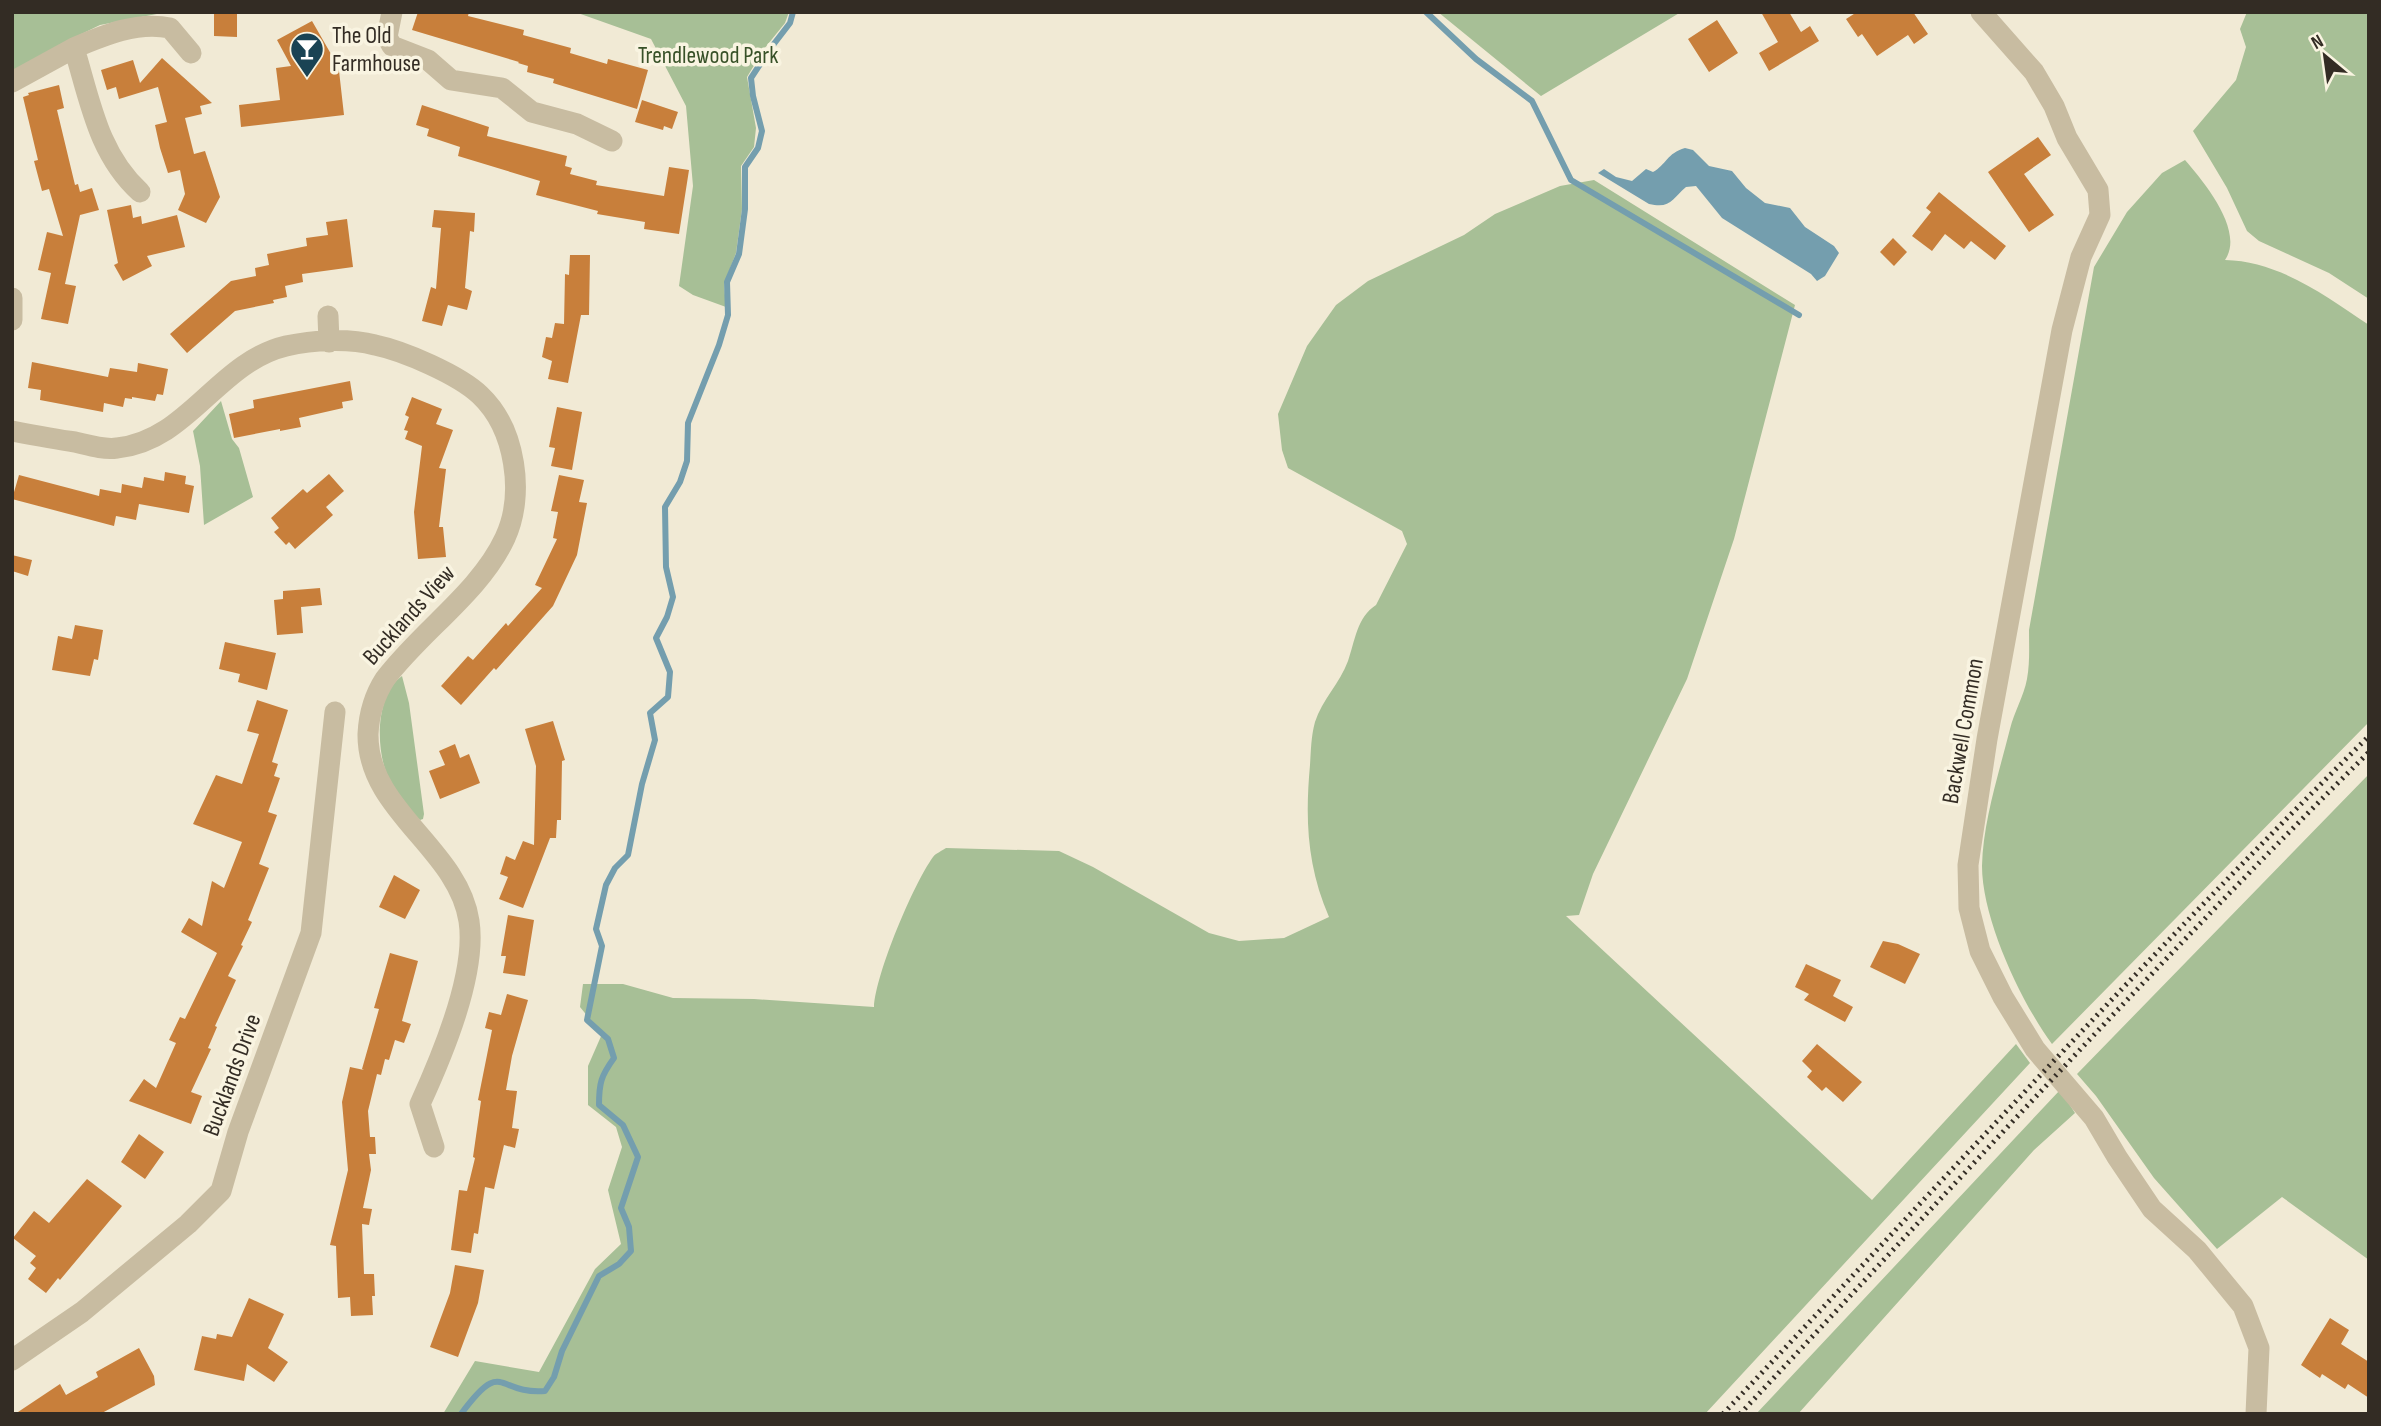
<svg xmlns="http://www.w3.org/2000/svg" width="2381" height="1426" viewBox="0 0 2381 1426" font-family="'Sofia Sans Condensed',sans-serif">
<rect width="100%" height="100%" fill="#f1ead5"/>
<!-- green -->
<path fill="#a7bf96" d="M12,12h155l-67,13 -37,18 -51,31z
M575,12h214l-4,11 -21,26 -17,28 9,51 -2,19 -13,19 1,43 -6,44 -12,31 2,23 -33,-12 -14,-9 14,-100 -7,-80 -35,-67z
M1438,12h243l-140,84z
M2247,12h122v287l-40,-26 -70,-32 -12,-10 -20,-43 -34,-57 43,-51 10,-33 -6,-18z
M2185,160c19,22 60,71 40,100 54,1 101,36 144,65v397l-317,322c-31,-42 -70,-125 -70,-178 1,-45 17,-93 28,-137 4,-17 14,-33 17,-50 3,-16 2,-33 2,-49l65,-363 33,-55 35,-39z
M1594,180l201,125 -61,234 -47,140 -94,195 -14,41 -13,1 306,284 144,-156 14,19 -325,351h-1262l32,-53 64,11 56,-103 26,-25 -13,-54 14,-43 -6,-20 -28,-22v-39l14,-32 -22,-27 3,-23h40l50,14 81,1 120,8c2,-34 39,-122 59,-150 3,-4 9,-6 13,-9l113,3 34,16 116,66 30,8 45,-3 45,-21c-22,-51 -24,-97 -19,-152 1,-14 1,-29 5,-43 7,-22 25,-39 33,-61 7,-20 9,-44 28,-56l31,-61 -5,-13 -114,-63 -6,-18 -4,-36 29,-68 29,-41 32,-24 96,-46 31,-21 65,-28z
M221,401l11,38 7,9 14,49 -49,28 -4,-59 -7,-35z
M402,676l7,27 15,111 -1,5 -3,1 -6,-5c-9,-14 -24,-30 -29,-46 -9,-27 -8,-76 17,-93z
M2369,774v486l-87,-63 -65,52 -63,-71 -58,-82 -19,-22z
M2060,1090l15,23 -41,37 -236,264h-42z"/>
<!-- water -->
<path fill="#749eae" d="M1685,148l8,2 16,16 23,5 14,17 19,15 25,5 15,19 29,19 5,7 -14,23 -8,5 -6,-7 -89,-56 -26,-32 -10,1c-14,12 -15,22 -37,17l-51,-31 6,-4 12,8 16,4 14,-12 7,3c13,-7 14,-19 32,-24z"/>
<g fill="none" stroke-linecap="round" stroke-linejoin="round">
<!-- stream -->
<path stroke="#749eae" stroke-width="6" d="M1426,12l50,47 56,42 39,79 228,135
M461,1414c43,-58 35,-19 84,-23l9,-14 8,-26 37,-75 20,-12 12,-13 -2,-24 -8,-19 17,-51 -15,-32 -24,-20c0,-22 2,-29 15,-47l-6,-19 -21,-19 15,-74 -6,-17 10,-44 9,-17 13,-13 14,-71 13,-44 -5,-27 18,-16 2,-25 -14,-34 11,-21 6,-20 -7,-30 -1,-60 15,-25 7,-21 1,-38 31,-78 9,-30 -1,-33 12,-28 6,-45v-42l13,-19 4,-17 -9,-35 -2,-18 19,-29 20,-26 3,-11"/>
</g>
<!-- building -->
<path fill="#c87f3b" d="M214,12h23v25l-23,-1z
M418,12h51l-1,4 56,14 -1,5 48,13 -1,5 37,11 1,-5 40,11 -11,39 -84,-26 1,-4 -27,-7 1,-6 -10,-3 1,-1 -107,-32z
M1761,12h28l12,20 9,-6 9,15 -50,30 -10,-18 19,-11z
M1857,12h56l15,22 -14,10 -6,-9 -31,21 -15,-22 -4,3 -12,-18z
M1717,20l21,33 -29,19 -21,-33z
M312,21l19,33 6,-1 7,62 -103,12 -2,-22 41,-5 -4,-32 15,-2 -14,-26z
M162,58l50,45 -12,3 2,8 -17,4 9,36 11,-3 15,46 -14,26 -28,-13 7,-16 -5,-24 -12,3 -8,-25 -5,-23 12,-3 -9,-35 -39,12 -3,-12 -9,3 -6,-20 32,-10 7,23z
M59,85l5,23 -7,2 18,75 3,-1 2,8 12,-4 7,22 -19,5 -15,69 11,2 -8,38 -27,-5 10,-46 -13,-3 9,-38 16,4 -14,-47 -7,2 -8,-30 4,-1 -15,-63 6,-2 -1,-2z
M642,100l36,12 -6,17 -8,-3 -1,4 -28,-8z
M422,105l67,22 -2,9 80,20 -2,10 7,2 -2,6 27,7 -1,4 68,11 5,-29 20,3 -10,64 -35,-5 1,-7 -48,-8 1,-3 -62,-16 4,-14 -82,-25 2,-9 -33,-11 2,-7 -13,-4z
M2038,137l13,18 -27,19 30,41 -25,17 -41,-60z
M1939,192l67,54 -11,14 -24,-19 -7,8 -19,-15 -13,17 -20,-15 19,-24 -5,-4z
M131,205l2,13 8,-2 1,8 35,-9 8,32 -38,9 5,10 -29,15 -9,-16 4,-2 -11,-53z
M434,210l41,3 -1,19 -4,-1 -5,57 7,3 -5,19 -19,-5 -6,21 -20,-5 9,-34 5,2 5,-61 -9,-1z
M347,219l6,48 -51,7 1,8 -18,4 2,11 -14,3 1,3 -39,8 -48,42 -17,-19 61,-53 25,-5 -1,-8 14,-3 -2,-11 40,-8 -1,-8 22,-3 -2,-13z
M1893,238l14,14 -13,14 -14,-14z
M570,255h20l-1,60h-8l-13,68 -20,-4 4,-18 -10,-4 4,-20 6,1 3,-15 9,1 1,-50 4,1z
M32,362l76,15 2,-9 27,4 1,-9 30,6 -5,26 -6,-1 -2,7 -23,-4v2l-7,-1 -2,9 -19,-4 -1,9 -63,-12 1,-10 -13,-2z
M350,381l3,19 -11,2 1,6 -44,10 2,9 -21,4v-2l-46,9 -5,-24 25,-6 -1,-8z
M412,397l30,12 -6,15 17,6 -14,38 7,1 -7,58h4l3,30 -28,2 -4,-47 8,-66 -17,-7 3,-8 -4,-1 5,-13 -4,-2z
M557,407l25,5 -10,58 -21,-4 4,-18 -6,-1z
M165,472l21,4 -1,8 9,2 -5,27 -50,-9 -3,16 -20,-4 -2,10 -102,-27 7,-24 80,21 1,-7 21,4 1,-9 20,4 2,-11 20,4z
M329,474l15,17 -18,16 7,8 -38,34 -6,-7 -3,3 -12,-13 5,-4 -8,-10 32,-29 4,4z
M559,475l25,5 -5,22 8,1 -10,52 -24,51 -57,64 -2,-2 -33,37 -20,-19 27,-30 5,4 33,-37 2,3 34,-38 -7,-3 22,-46 -4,-1 5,-26 -7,-1z
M12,555l20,5 -4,16 -16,-5z
M320,588l2,17 -21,2 2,26 -26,2 -3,-35 9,-1v-8z
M75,625l28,5 -5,30 -4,-1 -4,17 -38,-6 6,-34 14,3z
M225,642l51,11 -9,37 -29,-8 2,-8 -21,-5z
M257,700l31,10 -16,52 6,2 -4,12 6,2 -12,34 9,3 -18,49 10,4 -21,52 4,2 -11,23 2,1 -15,30 8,4 -21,46 2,1 -9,21 3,1 -20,43 11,4 -11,28 -62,-23 15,-22 12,9 20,-45 -7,-3 11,-23 5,2 32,-66 -36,-21 8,-14 13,8 10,-45 12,7 18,-46 -49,-18 23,-49 26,9 17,-50 -12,-3z
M553,721l12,39 -3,1 -1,59h-4l-1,18h-6l-27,70 -24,-9 9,-22 -8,-3 6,-18 9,4 8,-19 11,4 2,-79 -11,-37z
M455,744l5,14 9,-4 11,29 -40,16 -11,-28 16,-6 -6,-14z
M394,875l26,15 -15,29 -26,-12z
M508,915l26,5 -9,56 -22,-3 3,-17h-5z
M1883,941l15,3 22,10 -15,30 -35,-17z
M390,953l28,8 -16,60 9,3 -7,19 -9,-3 -6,20 -4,-1 -4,16 -4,-1 -9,37 2,26h5l1,17h-7l2,16 -8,38 9,1 -3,16 -7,-1 2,50h10l1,22h-3l1,19 -22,1 -1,-19 -12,1 -2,-52 -6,-1 18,-75 -6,-68 8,-35 14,3 -2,-1 17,-60 -5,-1z
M1806,964l35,16 -8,16 20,11 -8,15 -41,-22 5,-6 -14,-7z
M507,994l21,6 -16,56 -6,34 11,1 -5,37 7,1 -4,19 -11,-3 -10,44 -9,-2 -7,47 -4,-1 -3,20 -20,-3 8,-60 8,1 8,-33 -2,-1 8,-56 -3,-1 14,-70 -7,-2 4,-16 12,3z
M1817,1044l45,38 -19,20 -17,-15 -4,4 -15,-14 5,-6 -10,-10z
M139,1134l25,18 -19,27 -24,-17z
M87,1179l35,27 -62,74 -2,-2 -12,15 -18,-14 8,-11 -6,-5 6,-7 -23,-18 21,-27 15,12z
M455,1265l29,5 -6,33 -20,54 -28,-10 20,-54z
M249,1298l35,16 -16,34 20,14 -14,20 -27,-18 -3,17 -50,-11 8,-34 14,3 1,-5 15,3z
M2330,1318l19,12 -8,14 28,18v36l-21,-14 -3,5 -23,-15 -2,4 -19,-13z
M139,1348l15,28 1,9 -55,29h-85l45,-30 6,11 32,-18 -2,-5z"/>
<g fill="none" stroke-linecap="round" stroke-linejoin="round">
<!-- minor -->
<path stroke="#c8bca1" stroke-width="21" d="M392,12l-5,25 5,9 36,14 23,20 51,8 30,24 45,12 35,17
M1981,12l53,60 20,34 13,32 31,52 2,25 -19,42 -19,73 -75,409 -19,126 1,43 11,43 23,46 32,52 59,69 23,39 35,52 45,41 46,56 16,42 -3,66
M74,48c30,-13 64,-27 96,-20l21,25
M12,82l62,-34c16,52 24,106 66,144
M12,298v22
M328,316l1,26
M12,431c21,4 42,8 63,11 13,3 28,8 42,6 71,-7 101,-86 169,-102 27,-6 62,-8 89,-1 29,6 84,30 105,50 36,34 45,100 25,143 -25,54 -84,93 -120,141 -11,17 -16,35 -17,55 -1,77 90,114 101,187 8,53 -27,135 -49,183l14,43
M12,1360l70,-48 106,-88 33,-33 17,-59 73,-199 24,-221"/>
<!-- rail -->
<path stroke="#332c24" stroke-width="5" stroke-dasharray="2 5" stroke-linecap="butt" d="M1723,1414c214,-227 424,-458 646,-678
M1740,1414c208,-222 413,-448 629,-662"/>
</g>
<!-- icons -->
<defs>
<g id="bar-pin" transform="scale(1.75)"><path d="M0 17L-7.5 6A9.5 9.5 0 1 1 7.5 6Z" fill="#1a4354" stroke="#f9f4e1"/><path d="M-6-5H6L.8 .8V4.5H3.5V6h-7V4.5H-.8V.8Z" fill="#fff"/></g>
</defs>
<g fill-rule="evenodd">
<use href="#bar-pin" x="307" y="49"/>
</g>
<g text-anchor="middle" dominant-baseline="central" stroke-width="7" stroke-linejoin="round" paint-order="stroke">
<!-- poi labels -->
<g font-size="24" fill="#332c24" stroke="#f9f4e1" text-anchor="start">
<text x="332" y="35">The Old<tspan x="332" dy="28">Farmhouse</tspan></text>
</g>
<!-- park labels -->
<g font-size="24" fill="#385128" stroke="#f9f4e1">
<text x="708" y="55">Trendlewood Park</text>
</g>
<!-- street labels -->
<g font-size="24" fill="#332c24" stroke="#f9f4e1">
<text transform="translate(409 615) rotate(-48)">Bucklands View</text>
<text transform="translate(1963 731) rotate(-80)">Backwell Common</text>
<text transform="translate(232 1075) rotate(-70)">Bucklands Drive</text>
</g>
</g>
<!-- border -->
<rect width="2381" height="1426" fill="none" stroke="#332c24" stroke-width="28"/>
<!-- north arrow -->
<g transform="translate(2325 56) rotate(331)" stroke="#f9f4e1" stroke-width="5" paint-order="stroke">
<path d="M0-5L12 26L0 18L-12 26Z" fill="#332c24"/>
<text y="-10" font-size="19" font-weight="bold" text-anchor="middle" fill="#332c24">N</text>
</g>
</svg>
